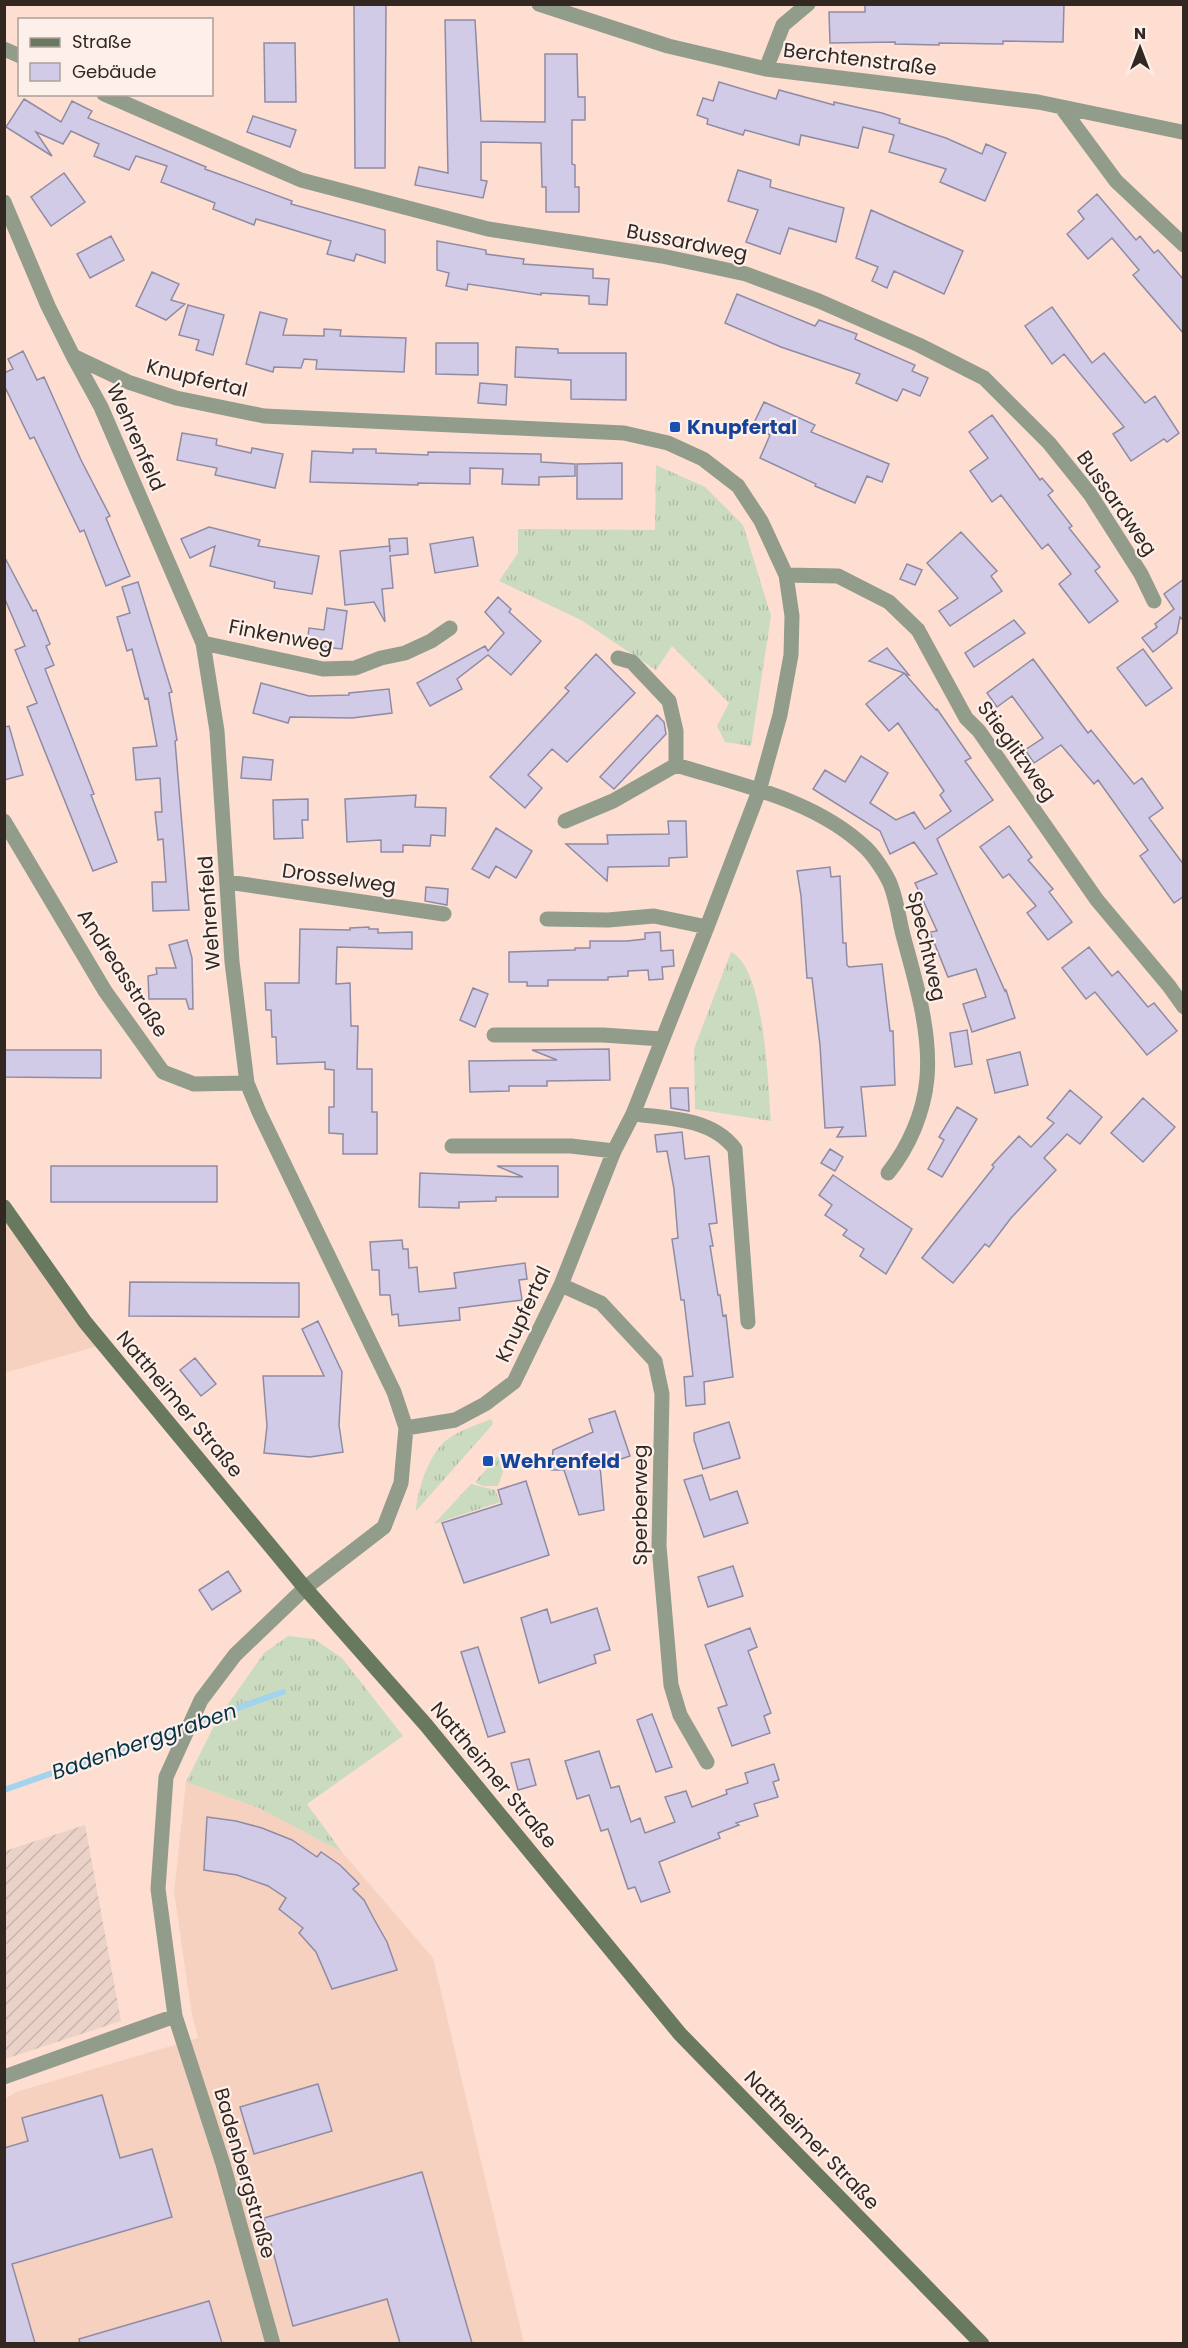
<svg xmlns="http://www.w3.org/2000/svg" width="1188" height="2348" viewBox="0 0 1188 2348" font-family="Poppins,sans-serif">
<defs>
<pattern id="industrial-furrows" width="10" height="10" patternUnits="userSpaceOnUse" patternTransform="scale(1.5)"><rect width="10" height="10" fill="#ead2c9"/><path d="M-1 1l2-2M0 10L10 0M9 11l2-2" fill="none" stroke="#c9b4ac"/></pattern>
<pattern id="grass-tufts" width="24" height="20" patternUnits="userSpaceOnUse" patternTransform="scale(1.5)"><rect width="24" height="20" fill="#cbdbc0"/><path d="M3 7l-1-3M5 7V3M7 7l1-3M15 17l-1-3M17 17v-4M19 17l1-3" fill="none" stroke="#afbca5"/></pattern>
</defs>
<rect width="100%" height="100%" fill="#fdded1"/>
<!-- built -->
<path fill="#f7d1bf" d="M4,1214l100,130 -99,29z
M186,1782l73,26 83,44 91,106 91,385 -519,1v-245l11,-7 182,-54 -6,-23 -18,-123z"/>
<!-- industrial -->
<path fill="url(#industrial-furrows)" d="M85,1825l36,196 -116,38v-208z"/>
<!-- grass -->
<path fill="url(#grass-tufts)" d="M656,465l49,22 38,38 28,91 -20,130 -26,-4 -8,-16 12,-23 -57,-57 -16,24 -75,-50 -82,-39 19,-28v-24l137,1z
M731,952c34,15 37,134 40,169l-76,-12 -1,-60z
M491,1419l2,5 -77,87c1,-21 14,-60 32,-72 12,-9 29,-14 43,-20z
M498,1456l5,16 -5,14h-15l-8,-4z
M471,1484l24,6 5,12 -66,22z
M288,1636l26,3 28,19 61,78 -96,68 35,48 -83,-44 -73,-26 31,-62 47,-67z"/>
<g fill="none" stroke-linecap="round" stroke-linejoin="round">
<!-- stream -->
<path stroke="#a3d4ee" stroke-width="6" d="M4,1790l279,-98"/>
</g>
<!-- building -->
<path fill="#d1cbe7" stroke="#908ba5" stroke-width="1.5" d="M354,4h32l-1,164h-30z
M865,4h199l-1,38 -60,-1v3l-64,-1v2l-44,-1v-2l-65,1 -1,-31h36z
M445,20h30l6,101 64,1v-68h32l1,43h7v23h-13v44l3,1v22h4v25h-33v-25h-4l-1,-44 -60,-1v38l6,1 -4,17 -68,-13 4,-18 29,6z
M264,43h31l1,59h-31z
M719,82l57,17 3,-9 55,15v-3l48,11 18,6 -1,4 47,15 36,16 4,-10 20,9 -21,48 -45,-19 6,-13 -57,-17 5,-17 -31,-8 -5,21 -57,-13 -2,10 -54,-15 -2,5 -36,-11 1,-5 -11,-4 6,-17 10,3z
M24,99l37,23 11,-21 20,10 -4,7 118,49 -1,2 87,32 -1,3 94,26v33l-29,-9 -2,7 -27,-7 4,-13 -75,-22 -2,6 -41,-16 2,-6 -54,-21 6,-16 -31,-10 -7,14 -35,-14 5,-12 -28,-13 -8,13 -27,-12 16,24 -46,-29z
M253,116l43,14 -6,17 -43,-15z
M738,170l33,10 -1,7 74,21 -8,34 -47,-14 -9,26 -34,-12 12,-32 -30,-9z
M64,173l21,29 -34,24 -20,-29z
M1097,194l39,46 4,-4 14,17 4,-3 26,30v54l-51,-59 6,-5 -27,-32 -24,21 -21,-25 17,-15 -6,-8z
M871,210l92,41 -19,43 -50,-23 -7,17 -15,-7 6,-14 -22,-9z
M111,236l13,24 -34,18 -13,-24z
M437,241l49,9v4l38,5 -1,5 70,5v9l16,1 -2,26 -18,-1v-8l-48,-3v2l-73,-11 -1,6 -21,-4 3,-13 -12,-3z
M152,272l27,12 -8,16 14,4 -19,16 -30,-14z
M737,294l78,32 4,-6 38,14 -2,5 60,26 -3,6 16,7 -8,18 -17,-7 -6,12 -41,-18 4,-9 -79,-27 -56,-24z
M188,305l36,10 -11,40 -17,-5 3,-10 -20,-5z
M1052,307l40,56 12,-10 41,50 10,-7 24,37 -12,9 -3,-3 -33,22 -18,-27 11,-7 -60,-73 -12,10 -27,-38z
M260,312l27,7 -4,16 41,1v-7l17,1 -1,6 66,2 -2,34 -88,-3 1,-9 -13,-1 -3,9 -27,-1 -1,5 -27,-8z
M436,343h42v32l-42,-1z
M516,347l42,2v4h68v47l-55,-1v-19l-56,-3z
M23,351l14,29 7,-3 37,83 29,56 -4,2 24,58 -24,10 -22,-56 -4,2 -46,-95 -4,2 -26,-54v-12l9,-4 -5,-10z
M480,383l27,2 -1,20 -28,-2z
M764,402l51,23 -4,7 78,32 -7,18 -15,-6 -12,27 -40,-17 1,-2 -56,-26 10,-23 -18,-8z
M992,415l48,65 2,-2 11,13 -5,4 24,31 -3,2 31,39 -5,4 23,30 -29,22 -30,-39 12,-10 -23,-30 -6,5 -41,-54 -9,7 -22,-31 18,-13 -19,-26z
M182,433l35,6 -1,6 35,8 1,-5 31,6 -8,34 -60,-13 2,-7 -40,-8z
M353,449h23v4l52,2v-3l113,2v8l34,2v12l-36,1v8l-37,-1 1,-15 -33,-1v16l-52,-1v2l-108,-3 2,-31 41,2z
M622,463v36h-45v-35z
M209,527l51,13 -2,6 61,10 -7,38 -38,-6 1,-6 -65,-16 5,-20 -25,12 -9,-19z
M961,532l36,39 -6,5 11,15 -52,35 -11,-15 19,-13 -31,-35z
M473,537l5,29 -43,7 -5,-29z
M407,538l1,16 -18,2 3,32 -11,1 3,33 -11,-20 -29,3 -5,-54 50,-5v6l-1,-13z
M4,556l29,55 3,-1 14,34 -4,2 8,19 -9,4 49,125 -3,1 26,67 -24,9 -66,-164 10,-4 -22,-53 10,-4 -21,-49z
M907,564l15,6 -7,15 -15,-6z
M1184,579v42l-4,-4 -3,16 -24,19 -11,-14 15,-11 -2,-3 19,-15 -10,-15z
M138,582l34,110 -3,1 8,47 -2,1 14,169 -36,1 -1,-29h14l-3,-43 -5,1 -3,-28h7l-2,-34 -24,2 -3,-32 24,-2 -9,-48 -3,1 -13,-50 -5,2 -10,-34 13,-4 -8,-26z
M498,597l13,12 -2,3 32,29 -30,34 -23,-20 -31,24 5,10 -32,17 -13,-23 68,-37 3,5 16,-18 -19,-21z
M327,608l20,3 -5,38 -35,-4 2,-17 15,2z
M1014,620l11,13 -51,34 -9,-14z
M887,648l22,27 -4,-1 31,36 1,-1 34,49 -6,3 28,39 -56,39 68,152 1,-1 9,28 -43,14 -9,-28 23,-7 -10,-28 -28,8 -18,-45 7,-1 -22,-48 22,-9 -23,-32 -24,12 -10,-23 -67,-42 12,-19 20,12 16,-26 27,17 -18,30 26,17 18,-8 11,17 26,-18 -11,-16 4,-4 -46,-68 -9,8 -23,-27 38,-31 -35,-12z
M1143,649l29,39 -26,18 -29,-38z
M596,654l39,39 -68,69 -15,-13 -24,26 14,13 -17,20 -35,-31 79,-86 -4,-3z
M1033,659l55,74 3,-3 43,54 8,-6 21,30 -14,10 35,47v31l-10,7 -34,-47 8,-6 -50,-70 -4,4 -33,-39 -27,18 -9,-13 18,-12 -31,-42 -15,11 -10,-14z
M261,683l48,13 40,-1v-2l40,-4 3,24 -40,5 -62,-1 -2,6 -35,-10z
M657,715l7,7 2,12 -52,55 -14,-12z
M9,726l14,49 -19,5v-53z
M243,757l30,3 -2,20 -30,-2z
M416,795l-1,12 31,1 -1,28 -14,-1 -1,11 -27,-1v7h-22v-12l-34,2 -2,-43z
M308,799v21h-6l1,18 -29,1 -1,-39z
M668,821h18l1,36 -18,1v8l-61,1 -1,14 -41,-37h42l-1,-9 62,-1z
M1009,826l23,31 -4,3 25,29 -4,3 23,30 -24,18 -21,-27 9,-7 -27,-32 -6,4 -23,-31z
M496,828l36,23 -16,27 -20,-12 -7,12 -17,-9z
M830,867l1,10 9,-1 3,67h3l1,22 2,2 33,-3 8,67h3l2,54 -34,2 5,49 -29,1 6,-10 -18,1 -5,-83 -8,-67h-5l-6,-82 -4,-25z
M426,887l22,2 -1,16 -22,-4z
M369,927v2h9v4l34,-1v17l-75,-2 -1,37 14,-1 1,43h7l-1,43h15v43h5v42h-34v-20l-14,-1v-26h5v-37l-9,-1v-7l-48,2 -1,-27h-4l-1,-27h-5l-1,-27h34l1,-54 50,1v-2z
M660,932l1,19 12,-1 1,16 -12,1 1,12 -14,1 -1,-10 -20,1v5l-20,1v3h-60v6h-21v-4h-18v-30l66,-2v-2h15v-7h37l18,-2v-6z
M187,940l5,18 1,51h-4l-3,-10h-37l-1,-23 9,-2 -1,-6h20l-7,-23z
M1089,947l23,29 6,-5 30,36 6,-4 23,28 -30,24 -52,-63 -9,7 -24,-31z
M473,988l15,6 -13,33 -15,-7z
M967,1030l5,34 -17,3 -5,-34z
M609,1049l1,31 -63,1v5h-38v5l-39,1 -1,-31 88,-1 -25,-10z
M4,1050h97v28l-97,-1z
M1020,1052l8,33 -33,8 -8,-33z
M670,1088h18l1,23 -18,-3z
M1070,1090l32,27 -22,27 -13,-10 -23,24 12,12 -45,48 -22,29 -4,-3 -32,39 -31,-25 72,-91 -2,-2 27,-29 12,11 23,-24 -7,-5z
M1143,1098l32,29 -32,35 -32,-29z
M957,1107l20,12 -35,58 -14,-8 16,-29 -5,-3z
M682,1132l3,27 24,-3 8,67 -8,1 4,22h-3l8,49h2l3,21 3,-1 7,62 -29,5 1,22 -19,2 -2,-29 9,-1 -9,-76h-3l-9,-61 6,-1 -4,-49 -7,-38 -10,1 -2,-17z
M830,1149l13,8 -8,14 -14,-8z
M51,1166h166v36h-166z
M497,1166h61v31h-62v4l-37,1v6l-40,-1 1,-34 103,4z
M833,1175l79,54 -26,45 -26,-18 4,-7 -21,-14 4,-5 -22,-15 7,-10 -13,-10z
M402,1240l1,9h5l1,19 8,-1 2,25 37,-4 -2,-15 71,-10 2,16 -8,1 3,20 -63,8 1,12 -61,6 -1,-12 -6,1 -2,-20h-10l-1,-25h-7l-2,-28z
M130,1282l169,1v34l-170,-1z
M318,1321l24,51 -3,53 4,27 -33,5 -46,-4 3,-27 -4,-50h61l-22,-47z
M195,1358l21,26 -15,12 -21,-26z
M615,1411l15,45 -30,10 4,44 -25,5 -15,-45h-13l2,-20 40,-18 -4,-13z
M729,1422l11,36 -37,11 -9,-29v-7z
M702,1475l8,25 27,-9 11,32 -44,14 -20,-57z
M526,1481l23,74 -85,28 -22,-60 60,-19 -4,-14z
M733,1566l10,30 -35,11 -10,-30z
M228,1571l13,20 -29,19 -13,-20z
M597,1608l13,42 -16,5 2,8 -57,20 -18,-65 26,-9 4,14z
M750,1628l7,19 -9,4 23,62 -7,3 6,17 -38,13 -14,-38 9,-3 -22,-60z
M478,1647l27,85 -17,5 -27,-85z
M652,1714l20,53 -16,5 -19,-52z
M599,1751l12,37 8,-2 12,36 9,-4 5,15 30,-11 -10,-25 21,-6 6,16 35,-13 -1,-4 22,-7 -3,-10 29,-9 5,16 -6,2 5,15 -24,7 4,12 -22,7 3,2 -21,8 2,5 -61,24 11,30 -29,10 -6,-15 -7,2 -20,-60 -7,2 -12,-36 -12,4 -12,-38z
M529,1759l7,26 -18,5 -7,-27z
M207,1817l29,4 26,7 30,12 25,17 4,-5 19,13 19,19 -6,5 11,11 10,19 13,23 10,28 -65,19 -16,-37 -17,-19 4,-5 -24,-19 7,-11 -18,-12 -31,-11 -33,-5z
M318,2084l14,47 -78,23 -14,-47z
M102,2095l18,63 32,-9 20,68 -160,47 23,79h-31v-195l24,-7 -6,-23z
M422,2172l50,171h-72l-13,-44 -94,27 -29,-108z
M209,2301l13,42h-142l-1,-4z"/>
<g fill="none" stroke-linecap="round" stroke-linejoin="round">
<!-- street -->
<path stroke="#919c8b" stroke-width="15" d="M539,4l129,42 98,23 272,33 144,30
M4,49l16,7
M766,69l17,-44 25,-21
M104,94l197,86 187,49 174,27 84,18 73,27 100,44 65,33 65,65 41,51 51,80 13,27
M1062,108l54,73 68,64
M4,202l44,104 25,50 28,51 102,236 14,88 15,231 15,121 12,29 135,280 12,36 -5,55 -17,44 -79,61 -70,67 -34,45 -35,77 -8,112 17,127 48,148 50,180
M73,356l55,26 48,16 88,18 360,17 44,10 35,16 35,27 23,35 25,54 6,41 -1,39 -11,60 -21,76 -52,136 -74,187 -19,37 -53,134 -47,97 -29,22 -30,16 -49,8
M786,575l52,1 51,26 29,28 48,88 13,13 118,169 72,86 15,21
M203,643l120,26 32,-1 26,-10 24,-5 26,-12 19,-13
M618,658l14,4 37,39 7,30v34
M4,821l101,170 58,81 31,12 53,-1
M565,821l48,-20 63,-36c65,20 140,35 190,83 9,9 21,27 25,38 6,16 8,33 12,49 12,45 28,95 24,143 -3,34 -18,69 -39,95
M228,882l216,32
M547,919l61,1 46,-4 53,11
M494,1035h109l59,4
M633,1114c35,4 79,4 102,35l13,173
M452,1146h119l43,5
M561,1285l40,18 54,58 7,33 -3,152 12,139 9,30 27,47
M4,2077l171,-61"/>
<!-- secondary -->
<path stroke="#687960" stroke-width="15" d="M4,1207l81,115 220,266 121,137 254,309 302,310"/>
</g>
<!-- markers -->
<g fill="#1a4fb4" stroke="#fdf0ea" stroke-width="2">
<rect x="669" y="421" width="12" height="12" rx="3"/>
<rect x="482" y="1455" width="12" height="12" rx="3"/>
</g>
<g text-anchor="middle" dominant-baseline="central" stroke-width="4.5" stroke-linejoin="round" paint-order="stroke">
<!-- street labels -->
<g font-size="20" fill="#332722" stroke="#fdf0ea">
<text transform="translate(860 59) rotate(7)">Berchtenstraße</text>
<text transform="translate(687 242) rotate(11)">Bussardweg</text>
<text transform="translate(197 378) rotate(14)">Knupfertal</text>
<text transform="translate(136 437) rotate(66)">Wehrenfeld</text>
<text transform="translate(1117 503) rotate(55)">Bussardweg</text>
<text transform="translate(281 636) rotate(11)">Finkenweg</text>
<text transform="translate(1017 751) rotate(54)">Stieglitzweg</text>
<text transform="translate(339 878) rotate(8)">Drosselweg</text>
<text transform="translate(209 913) rotate(-94)">Wehrenfeld</text>
<text transform="translate(927 946) rotate(77)">Spechtweg</text>
<text transform="translate(123 973) rotate(57)">Andreasstraße</text>
<text transform="translate(523 1314) rotate(-65)">Knupfertal</text>
<text transform="translate(180 1404) rotate(50)">Nattheimer Straße</text>
<text transform="translate(640 1505) rotate(-90)">Sperberweg</text>
<text transform="translate(494 1775) rotate(50)">Nattheimer Straße</text>
<text transform="translate(812 2140) rotate(46)">Nattheimer Straße</text>
<text transform="translate(245 2173) rotate(74)">Badenbergstraße</text>
</g>
<!-- transit labels -->
<g font-size="20" font-weight="bold" fill="#164399" stroke="#fdf0ea" text-anchor="start">
<text x="687" y="427">Knupfertal</text>
<text x="500" y="1461">Wehrenfeld</text>
</g>
<!-- water labels -->
<g font-size="21" font-style="italic" fill="#063244" stroke="#fdf0ea">
<text transform="translate(144 1741) rotate(-19)">Badenberggraben</text>
</g>
</g>
<!-- border -->
<rect width="1188" height="2348" fill="none" stroke="#332722" stroke-width="12"/>
<!-- legend -->
<rect x="18" y="18" width="195" height="78" fill="#fdf0ea" stroke="#aca09a" stroke-width="1.5"/>
<rect x="30" y="38" width="30" height="9" fill="#687960" stroke="#aca09a" stroke-width="1.5"/>
<text x="72" y="48" font-size="18" fill="#332722">Straße</text>
<rect x="30" y="63" width="30" height="18" fill="#d1cbe7" stroke="#aca09a" stroke-width="1.5"/>
<text x="72" y="78" font-size="18" fill="#332722">Gebäude</text>
<!-- north arrow -->
<g transform="translate(1140 48)" stroke="#fdf0ea" stroke-width="4.5" paint-order="stroke">
<path d="M0-4.5L10 22L0 15L-10 22Z" fill="#332722"/>
<text y="-9" font-size="16" font-weight="bold" text-anchor="middle" fill="#332722">N</text>
</g>
</svg>
